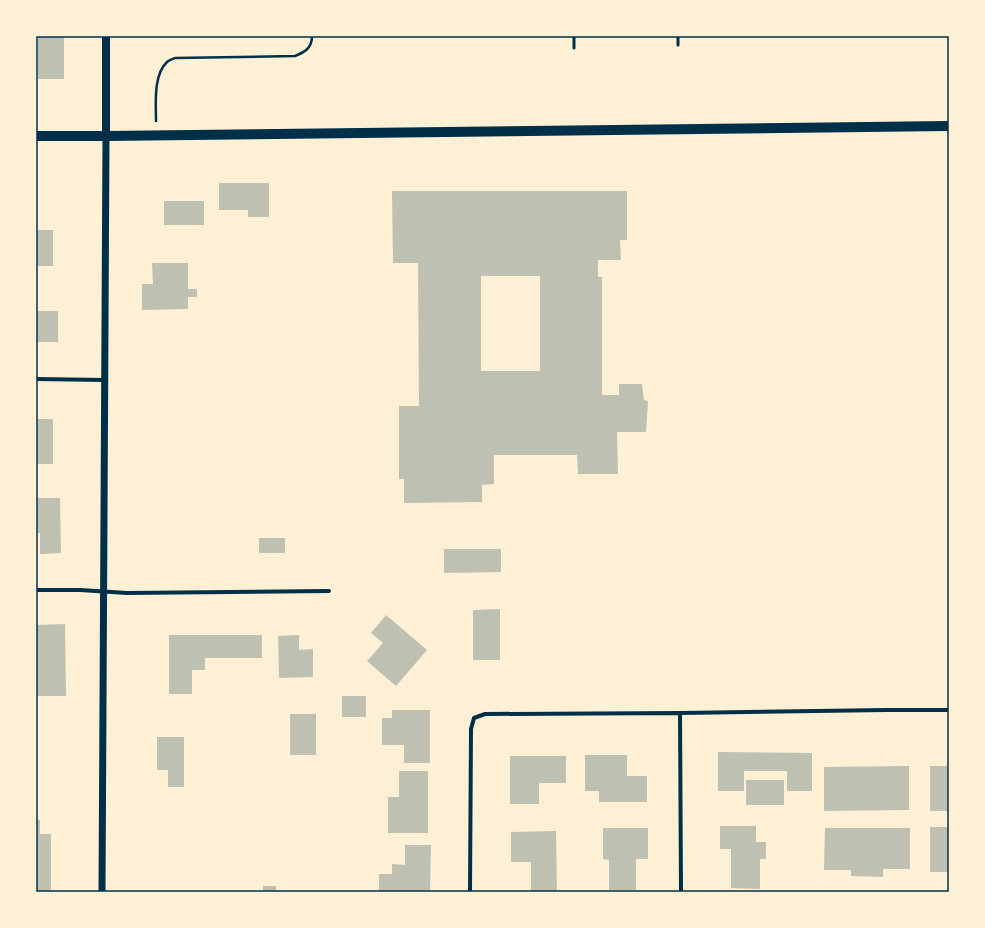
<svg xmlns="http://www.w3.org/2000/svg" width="985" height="928" viewBox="0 0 985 928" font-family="'Sofia Sans Condensed',sans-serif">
<rect width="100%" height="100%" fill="#fdf0d5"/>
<!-- building -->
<path fill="#bec0b2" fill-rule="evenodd" d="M38,36h26v43h-26z
M219,183h50v34h-21v-7h-29z
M392,191h235v49h-7l1,20h-23v17h4v118h17v-11h23l2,16 4,1 -2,31h-29l1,42h-40l-1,-19h-83v29l-12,1v17l-78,1v-24h-5v-73h20l-1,-143h-25zM481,276h59v95h-59z
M164,201h40v24h-40z
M36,230h17v36h-17z
M152,263h36v26h9v8h-9v12l-46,1v-26h11z
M36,311h22v31h-22z
M36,419h17v45h-17z
M36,498h24l1,55 -21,1v-21h-4z
M259,538h26v15h-26z
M444,549h57v23l-57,1z
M500,609v51h-27v-50z
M386,615l41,35 -31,36 -29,-25 16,-18 -12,-10z
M65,624l1,72h-30v-71z
M169,635h93v23h-57v12h-13v24h-23z
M299,635v15l14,-1v28l-34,1 -1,-42z
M342,696h24v21h-24z
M392,710h38v53h-26v-18h-22v-27h10z
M290,714h26v41h-26z
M157,737h27v50h-16v-17h-11z
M718,752l94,1v38h-25v-20h-43v20h-26z
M585,755h42v21h20v26h-48v-11h-14z
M510,756h56v27h-27v21h-29z
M909,766v44l-85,1v-44z
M930,766h19v45h-19z
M399,771h29v62h-40v-36h11z
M746,780h38v25h-38z
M36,820h4v14h11v57h-15z
M720,826h36v16h10v17h-6v30l-29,-1v-39h-11z
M930,827h19v45h-19z
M603,828h45v31h-12v31h-27v-30l-6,-1z
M825,828h85v41h-27v8l-32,-1v-6h-27z
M556,831l1,61h-26v-30h-20v-30z
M405,845h26l-1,47h-51v-18h13v-10l13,1z
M263,886h13v6h-13z"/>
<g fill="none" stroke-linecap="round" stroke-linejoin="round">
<!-- path -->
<path stroke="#003049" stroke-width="2.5" d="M156,121c0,-17 -3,-46 11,-59 2,-2 6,-3 8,-4l120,-2c10,-4 17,-8 17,-20"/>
<!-- service -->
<path stroke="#003049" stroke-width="3" d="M574,36v12
M678,45v-9"/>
<!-- minor -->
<path stroke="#003049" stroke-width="4" d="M36,379l69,1
M36,590h44l47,3 202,-2
M680,713l1,179
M470,892l1,-163 3,-11 11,-4 195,-1 207,-3h62"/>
<!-- tertiary -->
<path stroke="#003049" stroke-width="7" d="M102,892l4,-756"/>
<!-- secondary -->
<path stroke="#003049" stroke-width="8" d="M106,36v100"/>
<!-- primary -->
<path stroke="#003049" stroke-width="10" d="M36,136h70l843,-10"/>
</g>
<!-- border -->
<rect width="985" height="928" fill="none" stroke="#fdf0d5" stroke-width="74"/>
<rect x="37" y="37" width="911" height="854" fill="none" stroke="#003049" stroke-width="1.5"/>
</svg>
